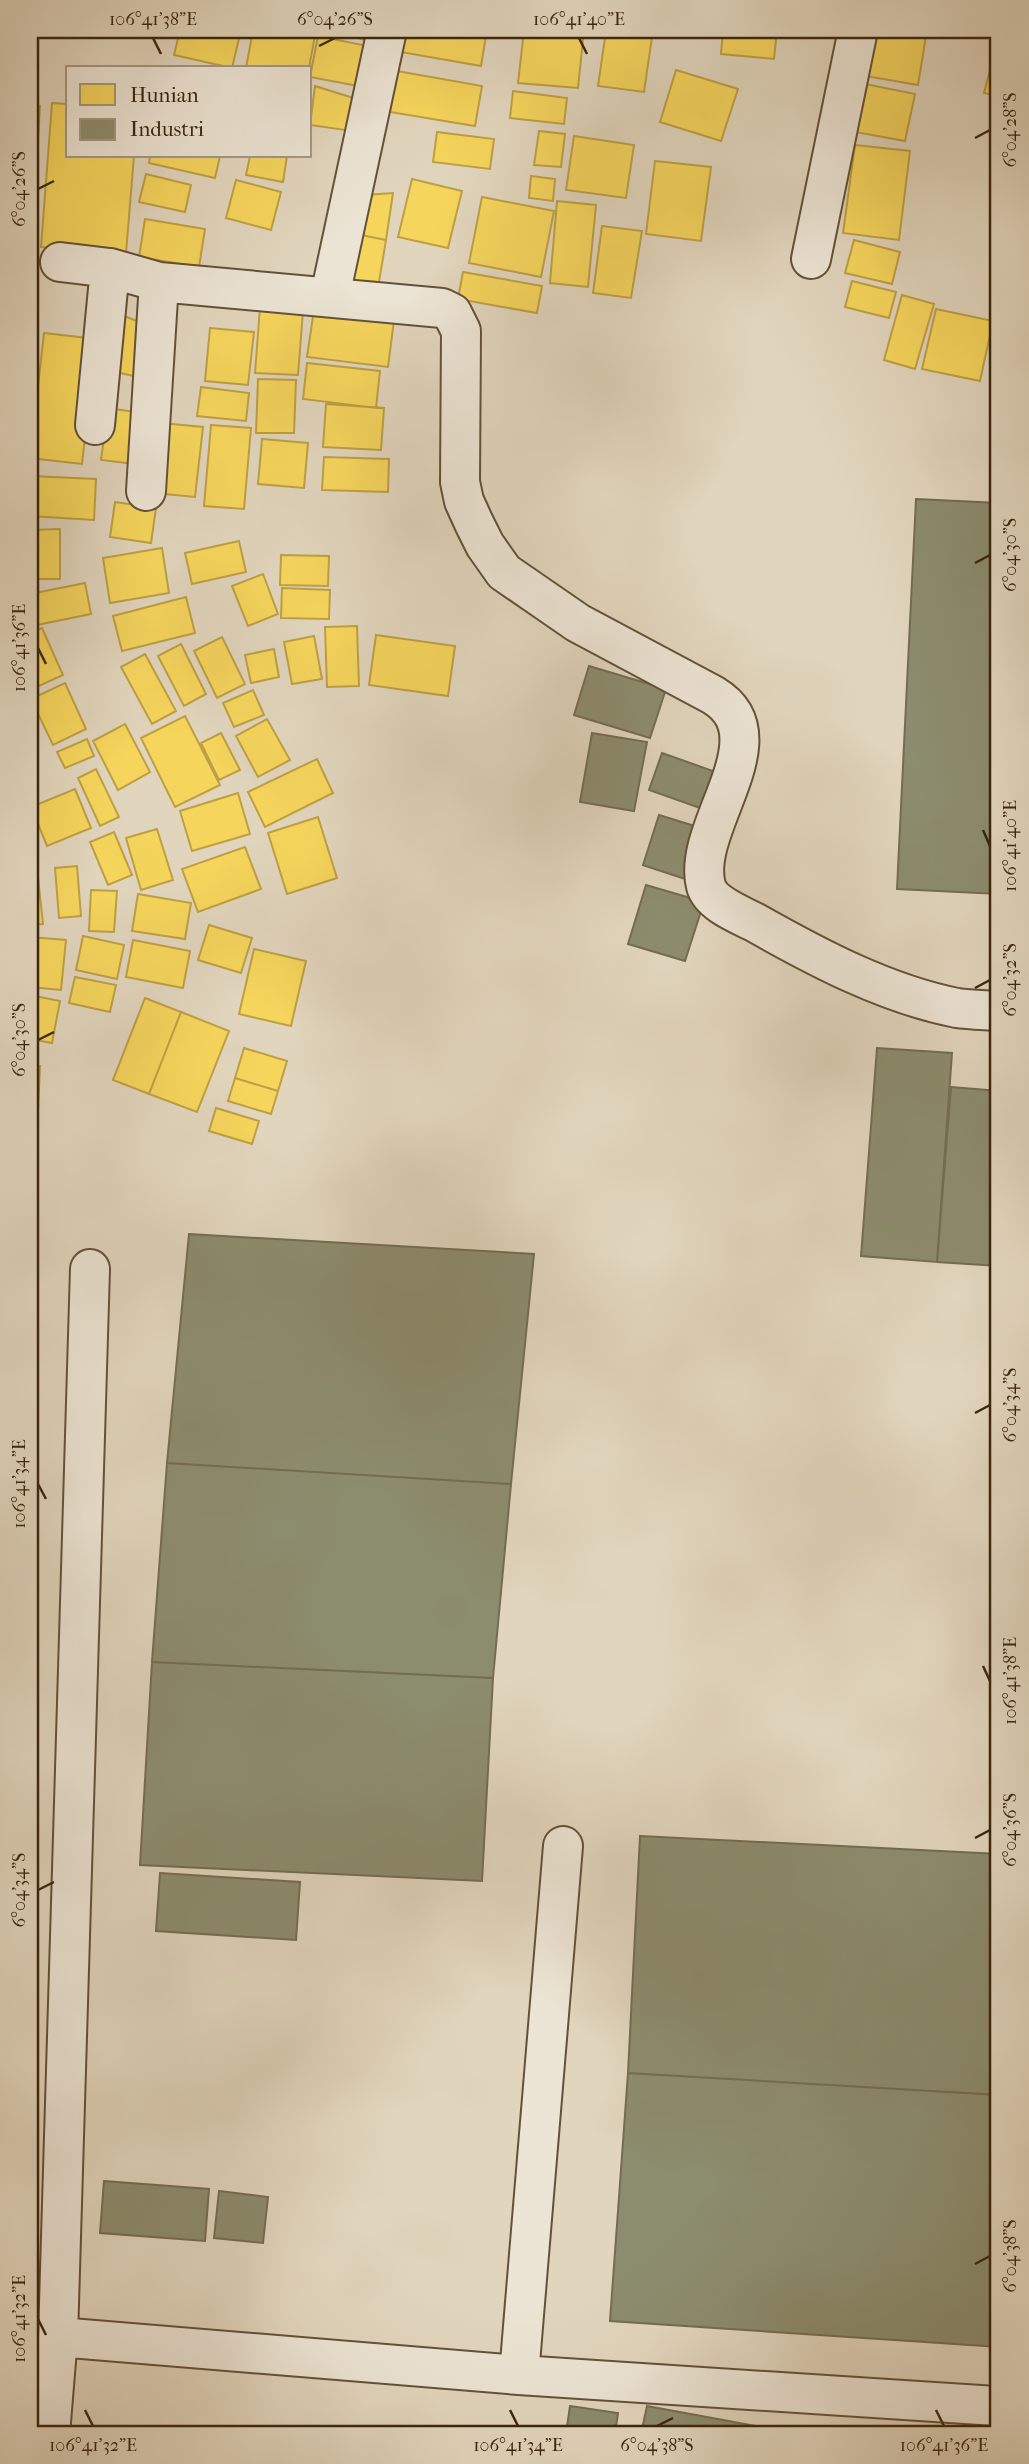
<svg xmlns="http://www.w3.org/2000/svg" width="1029" height="2464" viewBox="0 0 1029 2464" font-family="'IM FELL French Canon',serif">
<rect width="100%" height="100%" fill="#e1d5bd"/>
<filter id="stains"><feTurbulence type="fractalNoise" baseFrequency=".00286" numOctaves="4"/><feColorMatrix values="0 0 0 0 .2 0 0 0 0 .09 0 0 0 0 .02 0 0 0 .5 -.17"/></filter>
<radialGradient id="worn" r=".72"><stop offset=".6" stop-color="#630" stop-opacity="0"/><stop offset="1" stop-color="#630" stop-opacity=".3"/></radialGradient>
<!-- homes -->
<path fill="#f6d55c" stroke="#bea044" stroke-width="2" d="M180,30h61l-9,38 -58,-13z
M253,30h63l-7,38h-63z
M328,30h49l-4,12z
M398,30h89l-6,36 -86,-15z
M524,30h60l-6,58 -60,-5z
M723,30h54l-3,29 -53,-5z
M868,30h22l36,6 -8,49 -58,-10z
M606,31l46,6 -8,55 -46,-6z
M318,36l59,12 -8,40 -59,-11z
M996,47l3,1v48l-15,-3z
M676,70l62,19 -17,52 -61,-19z
M397,71l85,15 -7,40 -85,-14z
M860,83l55,11 -10,47 -55,-10z
M315,86l48,15 -11,30 -42,-6z
M513,91l54,7 -3,26 -54,-6z
M52,103l16,1v52h66l-8,97 -85,-6z
M30,105l10,1 -4,67h-6z
M539,131l26,3 -4,33 -27,-2z
M437,132l57,7 -4,30 -57,-7z
M574,136l60,9 -8,53 -60,-8z
M855,145l55,6 -11,89 -56,-7z
M150,156h70l-5,22 -66,-15z
M250,156h37l-4,26 -37,-7z
M655,161l56,6 -10,74 -55,-7z
M146,174l45,11 -6,27 -46,-10z
M531,176l24,3 -2,22 -24,-3z
M412,179l50,12 -14,57 -50,-11z
M236,180l45,12 -10,38 -45,-12z
M393,193l-7,47 -30,-6 9,-39z
M482,197l72,14 -13,66 -72,-14z
M557,201l39,4 -8,82 -38,-4z
M145,219l60,10 -6,38 -60,-10z
M602,226l40,5 -11,67 -38,-5z
M356,234l30,6 -7,42 -40,-2z
M854,240l46,12 -8,32 -47,-11z
M30,261l7,1 -7,76z
M463,272l79,14 -5,27 -79,-14z
M852,281l44,11 -7,26 -44,-11z
M261,294l43,4 -6,77 -43,-2z
M902,295l32,9 -19,65 -31,-9z
M315,303l80,10 -7,54 -81,-10z
M936,309l57,12 -13,60 -58,-12z
M114,312l28,11 -4,54 -27,-6z
M999,322v44l-9,-2z
M210,328l44,4 -6,53 -43,-4z
M44,333l52,6 -14,125 -52,-6z
M307,363l73,8 -4,37 -73,-9z
M258,379l38,1 -2,53h-38z
M201,387l48,6 -3,28 -49,-5z
M326,404l58,4 -3,42 -58,-3z
M108,408l41,6 -7,51 -41,-5z
M162,423l41,4 -8,70 -40,-4z
M211,425l40,3 -7,81 -40,-3z
M262,439l46,4 -4,45 -46,-4z
M324,457l65,2 -1,33 -66,-2z
M30,476l66,3 -2,41 -64,-4z
M115,502l41,6 -5,35 -41,-6z
M60,529v50h-30v-49z
M239,541l7,31 -54,12 -7,-31z
M162,548l7,45 -59,10 -7,-45z
M281,555l48,1 -1,30 -48,-1z
M263,574l15,40 -30,12 -16,-40z
M85,583l6,31 -59,12 -2,-32z
M282,588l48,2 -1,29 -48,-1z
M186,597l9,36 -73,18 -9,-35z
M357,626l2,60 -32,1 -2,-60z
M42,628l21,47 -33,15v-57z
M376,635l79,11 -7,50 -79,-11z
M314,636l8,43 -30,5 -8,-42z
M222,637l23,47 -28,14 -23,-47z
M181,644l25,50 -22,12 -26,-50z
M274,649l5,28 -28,6 -6,-28z
M145,654l31,57 -24,13 -31,-57z
M65,683l21,46 -33,16 -22,-46z
M253,690l11,25 -30,12 -11,-24z
M185,716l35,69 -45,22 -34,-69z
M267,719l23,41 -32,17 -22,-41z
M125,724l25,48 -32,18 -25,-49z
M221,733l19,37 -21,10 -18,-37z
M87,739l7,17 -29,12 -8,-16z
M317,759l16,34 -68,34 -17,-35z
M96,769l23,48 -19,9 -22,-48z
M75,789l16,39 -44,18 -16,-39z
M238,793l12,41 -58,17 -12,-40z
M318,817l19,61 -50,16 -19,-61z
M157,829l16,51 -32,10 -15,-52z
M114,832l18,43 -24,10 -18,-43z
M245,847l16,42 -63,23 -16,-43z
M77,866l4,50 -22,2 -4,-50z
M37,868l6,56 -13,1v-56z
M91,890l26,1 -3,41 -25,-1z
M138,894l53,9 -6,36 -53,-8z
M209,925l43,13 -11,35 -43,-13z
M83,936l41,9 -7,34 -41,-9z
M30,937l36,3 -5,50 -31,-3z
M133,940l57,11 -7,37 -57,-11z
M254,949l52,12 -15,65 -52,-12z
M75,977l41,8 -6,27 -41,-9z
M30,995l30,6 -8,42 -22,-4z
M145,998l36,14 -32,82 -36,-14z
M181,1012l48,19 -32,81 -48,-18z
M244,1048l43,13 -9,30 -43,-13z
M30,1066h10l-10,223z
M235,1078l43,13 -7,23 -43,-13z
M216,1108l43,13 -7,23 -43,-13z"/>
<!-- industry -->
<path fill="#8c8c6e" stroke="#746d51" stroke-width="2" d="M916,499l83,4v391l-102,-5z
M589,666l77,23 -16,49 -76,-23z
M592,733l55,9 -13,69 -54,-9z
M662,753l65,23 -13,37 -65,-23z
M659,815l42,13 -16,51 -42,-14z
M646,885l58,17 -19,59 -57,-17z
M877,1048l75,5 -15,209 -76,-6z
M951,1087l48,4v175l-62,-4z
M189,1234l345,20 -23,230 -344,-21z
M167,1463l344,21 -18,194 -341,-16z
M152,1662l341,16 -11,203 -342,-16z
M640,1836l359,18v241l-371,-22z
M160,1873l140,9 -4,58 -140,-9z
M628,2073l371,22v252l-389,-26z
M104,2181l105,8 -4,52 -105,-8z
M219,2191l49,6 -5,46 -49,-5z
M570,2406l48,7 -3,21h-49z
M647,2406l152,28h-158z"/>
<g fill="none" stroke-linecap="round" stroke-linejoin="round">
<!-- minor casing -->
<g stroke="#645238" stroke-width="42">
<path id="minor" d="M811,259l47,-229
M60,262l50,6 49,14 283,26 10,5 9,18 -1,151 4,19 10,22 11,22 19,27 74,51 135,72c70,42 -23,132 -7,191 5,18 35,29 50,37 62,35 130,71 201,85 13,2 28,2 42,3
M330,296l57,-266
M95,425l15,-157
M146,491l13,-209
M58,2337l461,38 477,31
M519,2375l44,-529
M50,2434l8,-97 32,-1068"/>
</g>
<!-- minor -->
<use href="#minor" stroke="#ece4d4" stroke-width="38"/>
</g>
<!-- ticks -->
<path fill="none" stroke="#3b260c" stroke-width="2.5" d="M153,38l8,16M579,38l8,16M319,46l16,-8M975,138l15,-8M38,189l16,-8M975,563l15,-8M38,648l8,16M983,830l7,16M975,988l15,-8M38,1040l16,-8M975,1413l15,-8M38,1484l8,15M983,1666l7,15M975,1838l15,-8M38,1890l16,-8M975,2264l15,-8M38,2319l8,16M85,2410l8,16M510,2410l8,16M936,2410l8,16M657,2426l16,-8"/>
<!-- margin -->
<rect width="1029" height="2464" fill="none" stroke="#e1d5bd" stroke-width="77"/>
<!-- legend -->
<rect x="66" y="66" width="245" height="91" fill="#ece4d4" stroke="#a59884" stroke-width="2"/>
<rect x="80" y="84" width="35" height="21" fill="#f6d55c" stroke="#a59884" stroke-width="2"/>
<text x="130" y="102" font-size="21" fill="#3b260c">Hunian</text>
<rect x="80" y="119" width="35" height="21" fill="#8c8c6e" stroke="#a59884" stroke-width="2"/>
<text x="130" y="136" font-size="21" fill="#3b260c">Industri</text>
<rect x="38" y="38" width="952" height="2388" fill="none" stroke="#3b260c" stroke-width="2.5"/>
<g font-size="18" text-anchor="middle" fill="#3b260c">
<text x="153" y="25">106°41'38"E</text>
<text x="335" y="25">6°04'26"S</text>
<text x="579" y="25">106°41'40"E</text>
<text transform="translate(1010 130) rotate(-90)" y="6">6°04'28"S</text>
<text transform="translate(19 189) rotate(-90)" y="6">6°04'26"S</text>
<text transform="translate(1010 555) rotate(-90)" y="6">6°04'30"S</text>
<text transform="translate(19 648) rotate(-90)" y="6">106°41'36"E</text>
<text transform="translate(1010 846) rotate(-90)" y="6">106°41'40"E</text>
<text transform="translate(1010 980) rotate(-90)" y="6">6°04'32"S</text>
<text transform="translate(19 1040) rotate(-90)" y="6">6°04'30"S</text>
<text transform="translate(1010 1405) rotate(-90)" y="6">6°04'34"S</text>
<text transform="translate(19 1484) rotate(-90)" y="6">106°41'34"E</text>
<text transform="translate(1010 1681) rotate(-90)" y="6">106°41'38"E</text>
<text transform="translate(1010 1830) rotate(-90)" y="6">6°04'36"S</text>
<text transform="translate(19 1890) rotate(-90)" y="6">6°04'34"S</text>
<text transform="translate(1010 2256) rotate(-90)" y="6">6°04'38"S</text>
<text transform="translate(19 2319) rotate(-90)" y="6">106°41'32"E</text>
<text x="93" y="2451">106°41'32"E</text>
<text x="518" y="2451">106°41'34"E</text>
<text x="657" y="2451">6°04'38"S</text>
<text x="944" y="2451">106°41'36"E</text>
</g>
<rect width="100%" height="100%" filter="url(#stains)"/>
<rect width="100%" height="100%" fill="url(#worn)"/>
</svg>
